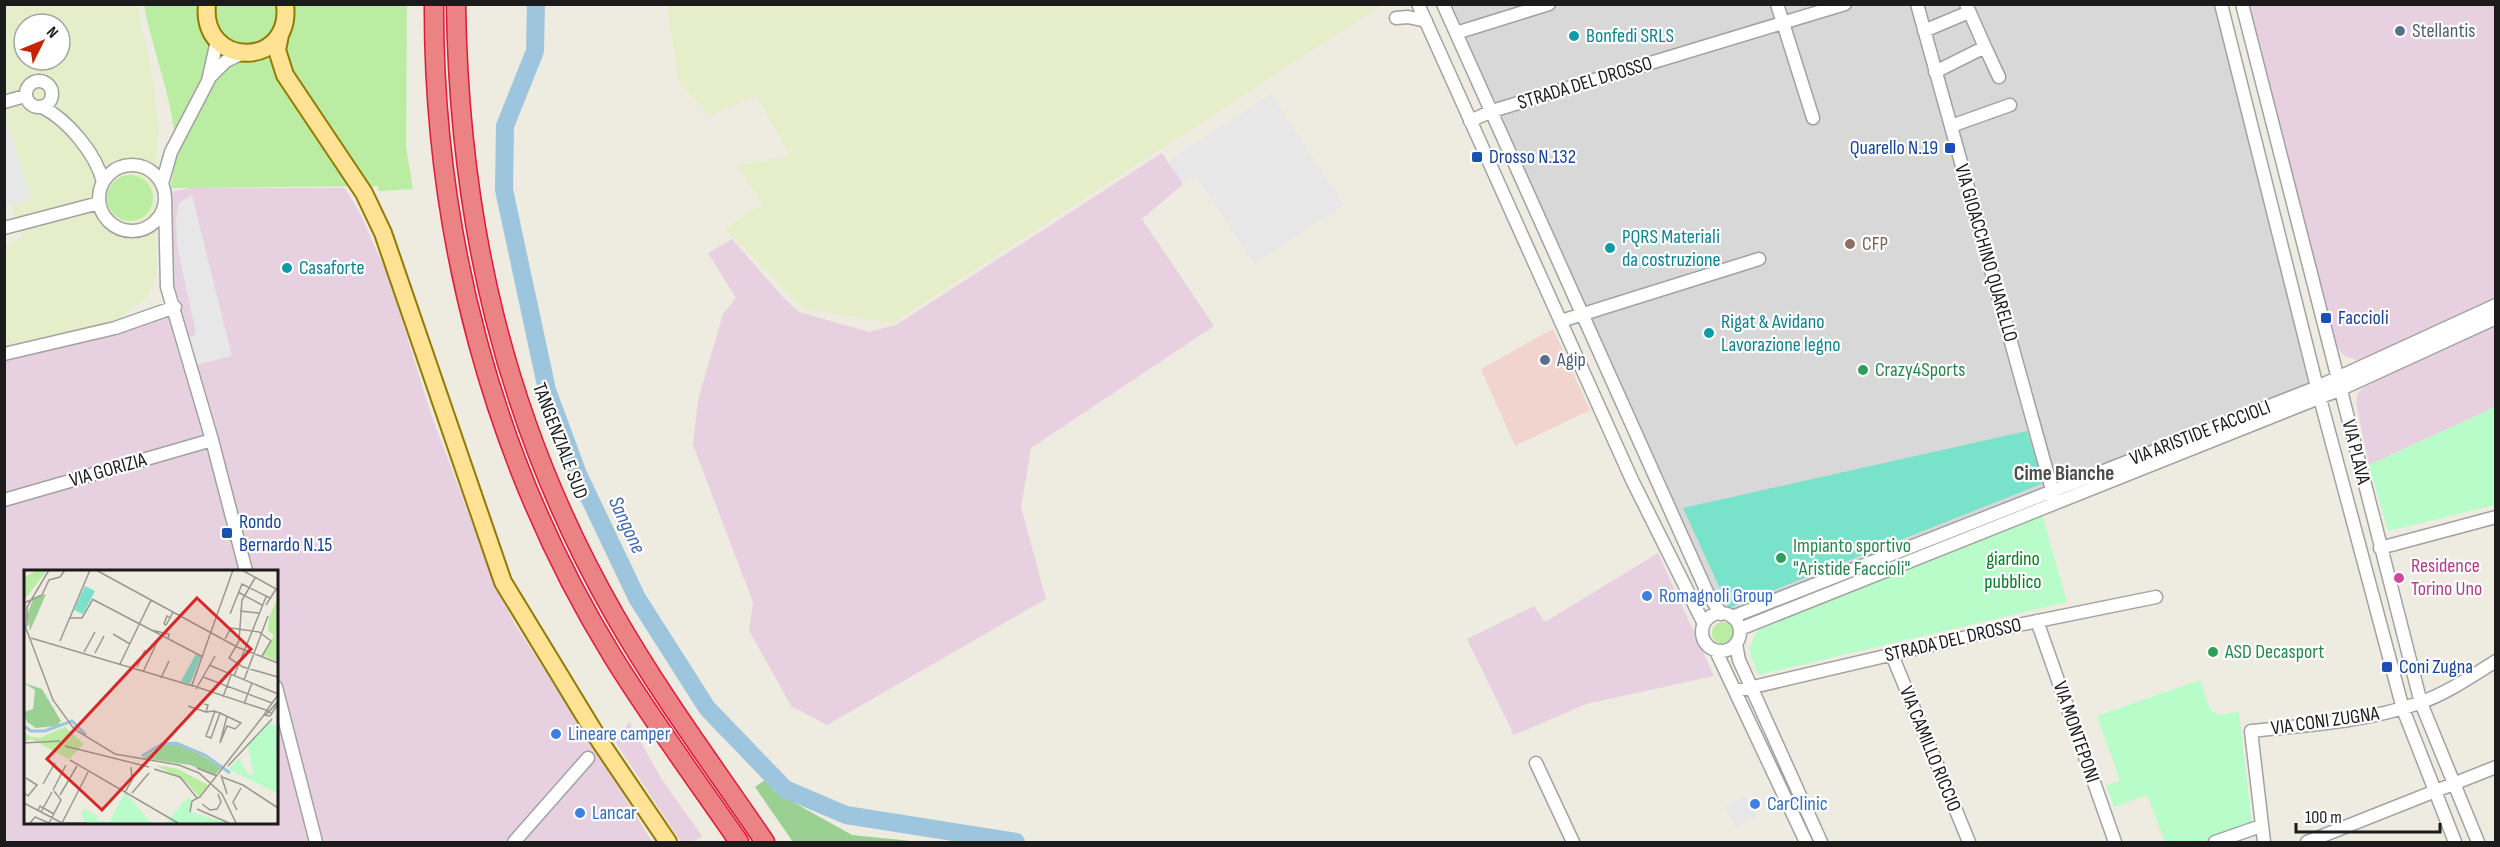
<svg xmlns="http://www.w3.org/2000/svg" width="2500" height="847" viewBox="0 0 2500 847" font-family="'Sofia Sans Condensed',sans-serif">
<rect width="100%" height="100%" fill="#eeebe0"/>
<!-- residential -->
<path fill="#d9d8d8" d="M1443,5h778l96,382 -585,230 -11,-3z"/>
<!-- commercial -->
<path fill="#f0d4cd" d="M1553,329l37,81 -75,36 -34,-77z"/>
<!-- industrial -->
<path fill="#e7d1e0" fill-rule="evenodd" d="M2248,5h247v293l-128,60 -10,2 -12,-4 -7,-7 -5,-9z
M1162,153l21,31 -41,35 72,107 -183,122 -10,59 25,92 -219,126 -36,-19 -42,-76 4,-28 -60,-157 5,-45 25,-86 13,-16 -28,-45 24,-14 50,57 17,16 70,20 27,-7z
M190,188h155l15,25 29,65 41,133 65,174 21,41 83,128 53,88h-647l-1,-485 112,-27 66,-24 -9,-22 -3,-20v-72zM26,571h250v251h-250z
M2495,324v83l-126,58 -13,-63 2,-9 6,-6z
M1658,553l56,123 -128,28 -72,31 -47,-96 67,-33 11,16z
M629,722l34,59 39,55 -9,6h-12l-65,-99z"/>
<!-- farmland -->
<path fill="#e5eec9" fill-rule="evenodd" d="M4,5h133l13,60 9,63 -4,46 1,102 -9,22 -31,22 -111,29v-103l17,-8 -17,-52zM24,24h36v36h-36z
M667,5v-1l715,1 -489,318 -90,-15 -78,-79 38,-25 -26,-38 53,-10 -34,-61 -46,21 -31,-34z"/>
<!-- grass -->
<path fill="#baeca2" d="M144,5h263l-1,142 7,42 -34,2 -1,-5 -207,2c1,-12 5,-25 5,-37 -2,-51 -23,-97 -32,-146z
M107 198a23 23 0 1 1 46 0a23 23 0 1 1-46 0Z
M1712 633a11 11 0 1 1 22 0a11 11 0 1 1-22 0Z"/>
<!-- forest -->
<path fill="#9ad092" d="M765,780l10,12 77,43 69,7h-128l-38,-55z"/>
<!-- park -->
<path fill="#b8fcc9" d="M2495,407v98l-107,26 -19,-66z
M2042,514l25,88 -309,73 -9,-26 9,-20 6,-3z
M2200,680l10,29 8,6 21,-3 13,112 -50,18h-37l-18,-47 -33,12 -8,-22 14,-4 -23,-65z"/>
<!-- pitch -->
<path fill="#78e2cb" d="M2027,431l17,52 -315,125 -46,-100z"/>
<!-- parking -->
<path fill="#e7e7e7" d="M1271,94l73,111 -90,59 -59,-90 -13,8 -13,-21z
M5,116l26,83 -26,8 -1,-91z
M192,195l40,161 -40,10 -8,-26 12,-6 -19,-89 -1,-28 3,-14z
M1746,796l10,21 -21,10 -11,-21z"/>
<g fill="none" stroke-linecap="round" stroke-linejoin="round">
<!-- river -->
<path stroke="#9dc5de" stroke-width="18" d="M536,4l-1,47 -30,75 -1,64 43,200 31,84 59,124 70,110 78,81 61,26 170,27"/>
<!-- minor casing -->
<g stroke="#a2a2a2" stroke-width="15">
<path id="minor" d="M1418,4l214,476 72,144
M1443,4l264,588 14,22
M1777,4l36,114
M1917,4l137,493
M2221,4l96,383 86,322 52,133
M2242,4l179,699 57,139
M1396,18l12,-1 18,4
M1924,31l45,-19
M1456,33l93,-29
M1985,47l14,30
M1935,72l50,-25 -19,-43
M210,77l16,-16 17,-8
M26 94a13 13 0 1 1 26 0a13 13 0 1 1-26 0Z
M4,102l21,-6
M42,107c26,13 54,47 61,75
M1470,121l22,-10 353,-107
M1951,126l59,-21
M99 198a33 33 0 1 1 66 0a33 33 0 1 1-66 0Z
M162,184l9,-32 37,-71 9,-40
M165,199l2,88 45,153 34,131
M4,228l95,-25
M1561,321l198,-62
M4,354l111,-26 60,-21
M4,500l208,-60
M2380,548l116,-31
M1702 632a19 19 0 1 1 38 0a19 19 0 1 1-38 0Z
M1732,617l583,-229 181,-83
M2037,621l78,221
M1740,629l599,-239 157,-72
M1736,644l3,16 82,182
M1716,651l90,191
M1892,655l77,187
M276,687l40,155
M1736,691l282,-66 138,-28
M1536,763l37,79
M514,842l74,-84
M2215,842l46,-16
M2264,842l-13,-111c57,-6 114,-9 168,-28 27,-9 53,-27 77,-42
M2307,842l189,-75"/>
</g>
<!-- major casing -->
<g stroke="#937a00" stroke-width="20">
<path id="major" d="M207,4c-7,65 86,65 78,0
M280,35l-3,15 8,25 79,118 19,40 120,349 98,161 67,99"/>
</g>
<!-- highway casing -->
<g stroke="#df1a3d" stroke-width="21">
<path id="highway" d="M434,4c-1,229 59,458 179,653 39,63 84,124 126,185
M456,4c3,219 49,419 158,610 45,79 100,153 151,228"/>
</g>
<!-- minor -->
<use href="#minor" stroke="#fff" stroke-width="12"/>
<!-- major -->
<use href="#major" stroke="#ffe294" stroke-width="16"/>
<!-- highway -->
<use href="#highway" stroke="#eb8284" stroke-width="18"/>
</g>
<!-- markers -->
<g fill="#5c6f8a" stroke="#fff" stroke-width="2">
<circle cx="2400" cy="31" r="6"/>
<circle cx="1545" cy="360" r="6"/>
</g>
<g fill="#0f9aa8" stroke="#fff" stroke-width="2">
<circle cx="1574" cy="36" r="6"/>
<circle cx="1610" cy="248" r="6"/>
<circle cx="287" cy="268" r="6"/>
<circle cx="1709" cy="333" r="6"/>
</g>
<g fill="#1a4fb4" stroke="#fff" stroke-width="2">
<rect x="1944" y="142" width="12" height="12" rx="3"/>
<rect x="1471" y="151" width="12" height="12" rx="3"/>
<rect x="2320" y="312" width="12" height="12" rx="3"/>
<rect x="221" y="527" width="12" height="12" rx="3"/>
<rect x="2381" y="661" width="12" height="12" rx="3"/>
</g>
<circle fill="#8d6e63" stroke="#fff" stroke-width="2" cx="1850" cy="244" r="6"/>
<g fill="#2e9e5b" stroke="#fff" stroke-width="2">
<circle cx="1863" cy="370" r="6"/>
<circle cx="1781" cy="558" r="6"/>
<circle cx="2213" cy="652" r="6"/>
</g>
<circle fill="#d1479c" stroke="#fff" stroke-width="2" cx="2399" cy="578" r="6"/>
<g fill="#3f7fe0" stroke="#fff" stroke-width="2">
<circle cx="1647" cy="596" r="6"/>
<circle cx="556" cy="734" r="6"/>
<circle cx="1755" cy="804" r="6"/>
<circle cx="580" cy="813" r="6"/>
</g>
<g text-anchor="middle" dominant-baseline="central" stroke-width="4.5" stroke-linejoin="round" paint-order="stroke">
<!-- service labels -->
<g font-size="20" fill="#4e5e75" stroke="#fff" text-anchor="start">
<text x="2412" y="31">Stellantis</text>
<text x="1557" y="360">Agip</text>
</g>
<!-- culture labels -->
<g font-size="20" fill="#0d838f" stroke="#fff" text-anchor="start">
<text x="1586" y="36">Bonfedi SRLS</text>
<text x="1622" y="237">PQRS Materiali<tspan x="1622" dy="23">da costruzione</tspan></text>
<text x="299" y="268">Casaforte</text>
<text x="1721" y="322">Rigat &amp; Avidano<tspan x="1721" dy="23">Lavorazione legno</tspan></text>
</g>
<!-- street labels -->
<g font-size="20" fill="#1b1b1b" stroke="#fff">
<text transform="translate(1585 83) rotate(-17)">STRADA DEL DROSSO</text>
<text transform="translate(1986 253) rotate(74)">VIA GIOACCHINO QUARELLO</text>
<text transform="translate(2200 433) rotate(-21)">VIA ARISTIDE FACCIOLI</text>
<text transform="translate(560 441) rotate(69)">TANGENZIALE SUD</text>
<text transform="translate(2356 452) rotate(76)">VIA PLAVA</text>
<text transform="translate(108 470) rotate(-16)">VIA GORIZIA</text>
<text transform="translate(1953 640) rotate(-13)">STRADA DEL DROSSO</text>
<text transform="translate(2325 721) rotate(-8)">VIA CONI ZUGNA</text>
<text transform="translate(2076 732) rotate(71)">VIA MONTEPONI</text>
<text transform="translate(1930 749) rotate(68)">VIA CAMILLO RICCIO</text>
</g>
<!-- transit labels -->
<g font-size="20" fill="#164399" stroke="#fff" text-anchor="start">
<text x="1938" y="148" text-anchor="end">Quarello N.19</text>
<text x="1489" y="157">Drosso N.132</text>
<text x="2338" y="318">Faccioli</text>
<text x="239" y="522">Rondo<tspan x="239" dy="23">Bernardo N.15</tspan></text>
<text x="2399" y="667">Coni Zugna</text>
</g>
<!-- education labels -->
<g font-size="20" fill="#785e54" stroke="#fff" text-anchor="start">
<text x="1862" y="244">CFP</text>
</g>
<!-- leisure labels -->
<g font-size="20" fill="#27864d" stroke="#fff" text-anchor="start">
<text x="1875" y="370">Crazy4Sports</text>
<text x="1793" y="546">Impianto sportivo<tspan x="1793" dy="23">"Aristide Faccioli"</tspan></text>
<text x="2225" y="652">ASD Decasport</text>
</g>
<!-- park labels -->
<g font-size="20" fill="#057d23" stroke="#fff">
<text x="2013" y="559">giardino<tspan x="2013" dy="23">pubblico</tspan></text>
</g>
<!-- hotel labels -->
<g font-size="20" fill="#b23c85" stroke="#fff" text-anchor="start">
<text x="2411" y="566">Residence<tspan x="2411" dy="23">Torino Uno</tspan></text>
</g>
<!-- shop labels -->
<g font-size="20" fill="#366cbe" stroke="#fff" text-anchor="start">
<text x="1659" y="596">Romagnoli Group</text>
<text x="568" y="734">Lineare camper</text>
<text x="1767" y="804">CarClinic</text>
<text x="592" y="813">Lancar</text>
</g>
<!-- neighbourhood labels -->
<g font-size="21" font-weight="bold" fill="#4e4e4e" stroke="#fff">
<text x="2064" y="473">Cime Bianche</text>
</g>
<!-- water labels -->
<g font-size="21" font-style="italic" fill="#4367af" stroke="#fff">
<text transform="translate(627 525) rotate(65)">Sangone</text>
</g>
</g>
<!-- overview -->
<g transform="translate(24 570)">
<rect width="254" height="254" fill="#eeebe0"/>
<path d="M14,0h9l-23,30v-23zM253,29v62l-14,-6 11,-20 -6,-4 1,-13zM41,157l19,17 -15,15 -38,-20 -7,3v-12l4,6 12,2zM132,195l22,4 30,16 -9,12 -12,-14z" fill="#baeca2"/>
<path d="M22,24l-16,37 -3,-16 6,-16zM0,113l18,6 19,32 -4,5 -21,2 -9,-6 -3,-10 9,-3 2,-19zM152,174l27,12 18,12 -6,7 -25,-10 -47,-7 20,-13z" fill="#9ad092"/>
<path d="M248,150l-1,5h6v68l-49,-24 11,-11 9,16 6,1 -6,-29zM101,222l26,31h-62l-5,-2 -3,-7 3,-5 14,7 -2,4 13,2zM163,228l4,2v12l37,11h-62z" fill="#b8fcc9"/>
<path d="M61,16l10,5 -12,23 -9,-4zM172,84l5,3 -11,27 -9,-3z" fill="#78e2cb"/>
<path fill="none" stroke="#9dc5de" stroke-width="3" d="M0,156l7,5h14l27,-10 14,14M118,186l20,-12 14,-1 29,12 25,18"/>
<path fill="none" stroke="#9a9891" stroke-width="1.5" d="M72,0l141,77 41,16M218,0l36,20M231,8l-13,22 -3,41 -10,17 14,9 35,10M214,22l24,13M68,29l111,58M0,33l18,-8 7,-15 11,-3 5,-7M242,35l10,-16M216,41l19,2M206,44l12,-30 28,14M46,48h12l11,-19M146,48l-3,-2 -3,8 2,1 4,-7 3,-6M0,53l29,77 21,29 41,25 64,11 20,8 23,21 14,29M3,56v-19l22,-37M127,60l18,4 -1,5M89,64l17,10M7,68l162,48M201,69l6,-11 28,4 12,9 -9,15M36,71l30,-71M60,82l11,-20M71,83l9,-17M96,94l31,-64M185,95l69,29M113,97l8,-17M119,102l16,-34M210,106l32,-79M179,107l69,26M137,108l8,-17M220,110l24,-64M167,115l75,25M168,115l41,-115M172,119l19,-33M199,127l8,-22M254,131l-12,14 12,-13M180,134l4,1 -2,7 8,-1 6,2 21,10 -6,6 -8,-3 -7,17 7,-27M220,134l8,-21M164,136l18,6M243,140l11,-15M191,141l-9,25 5,2 9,-25M247,143l-4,-3 -3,5 6,1 8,-12M0,173l36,-2M41,176l84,21M46,190l108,63M204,196l44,-47M173,198l20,8M130,199l26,8 17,21M197,205l6,19M198,207l21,8 35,23M19,214l12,-21M29,220l13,-25M101,222l7,-12 -1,-13M0,223l4,3 9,-11 -11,-7M108,223l17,-20M36,225l17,-29M0,233l38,20M178,234l8,6 7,-1 4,-7 -3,-8M173,239l32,14M14,240l2,-4 14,8M213,240l-4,-8 8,-14M17,242l11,-20M166,242l2,-11 8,-4 64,-82M6,253l5,-6 14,6M25,253l12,-23 -7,-9M38,253l26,-51M39,253h24"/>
<path fill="#d62828" fill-opacity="0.15" stroke="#d62828" stroke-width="3" d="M173,28l54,51 -149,161 -55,-51z"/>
<rect width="254" height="254" fill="none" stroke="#1b1b1b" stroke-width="3"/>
</g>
<!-- border -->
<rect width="2500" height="847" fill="none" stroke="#1b1b1b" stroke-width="12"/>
<!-- north arrow -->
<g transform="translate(42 42) rotate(47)"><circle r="28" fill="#ffffff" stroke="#a4a4a4" stroke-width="1.5"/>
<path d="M0-4.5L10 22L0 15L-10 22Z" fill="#c72100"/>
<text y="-9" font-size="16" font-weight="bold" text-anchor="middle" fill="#1b1b1b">N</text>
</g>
<!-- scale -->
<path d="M2296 823v9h144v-9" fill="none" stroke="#1b1b1b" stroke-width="3"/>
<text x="2305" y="823" font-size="18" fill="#1b1b1b" stroke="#ffffff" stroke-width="4.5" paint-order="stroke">100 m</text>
</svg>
